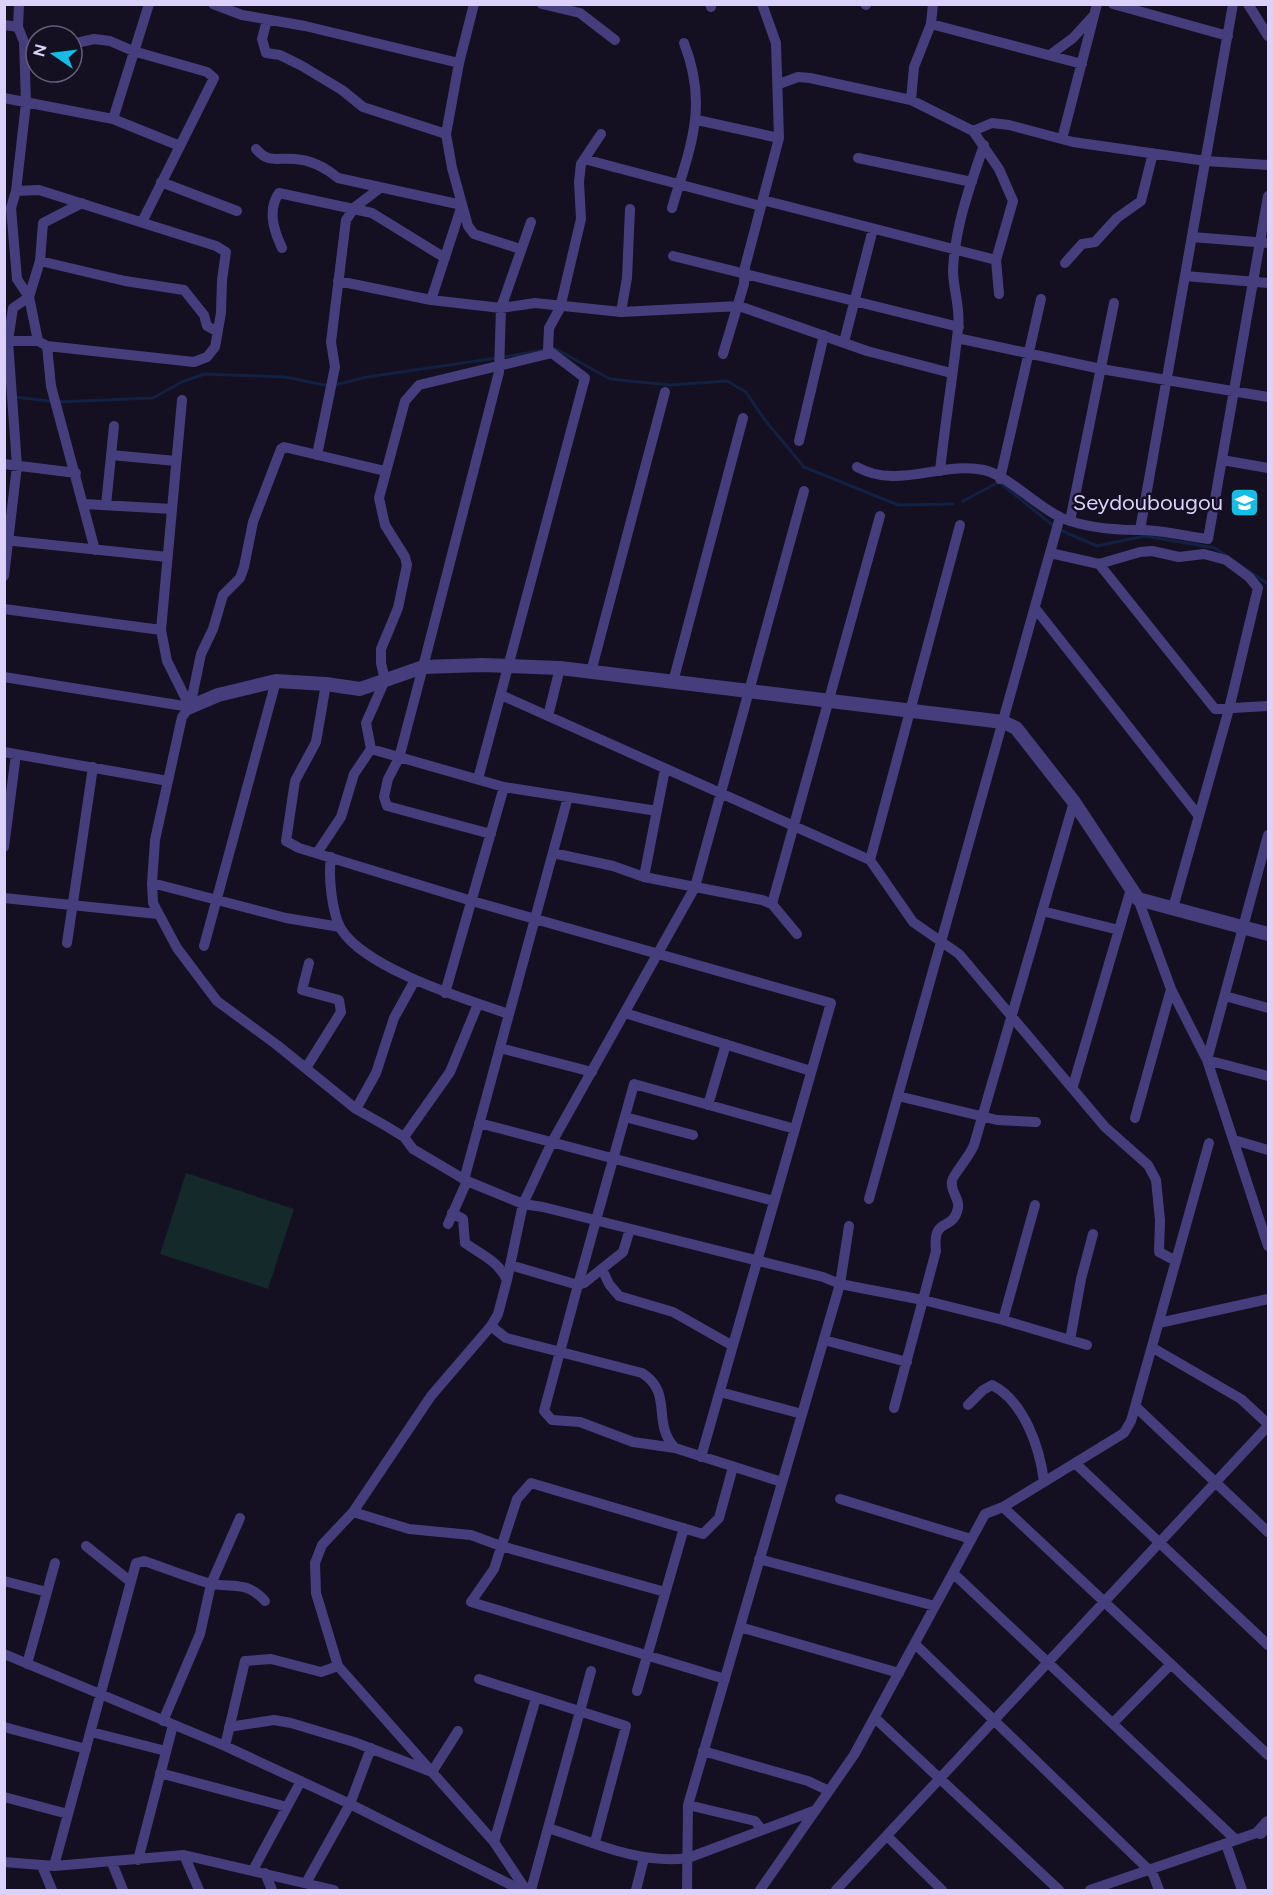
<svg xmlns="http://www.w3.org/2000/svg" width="1273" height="1895" viewBox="0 0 1273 1895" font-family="Figtree,sans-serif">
  <rect width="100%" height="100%" fill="#140f21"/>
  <!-- green -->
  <path fill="#13292a" d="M186 1173 294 1209 268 1289 160 1254Z"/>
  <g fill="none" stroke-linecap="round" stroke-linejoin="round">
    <!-- stream -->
    <path stroke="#122042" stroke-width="3" d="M554 348 610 379 670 385 727 381 746 392 764 419 804 467 898 505 953 504
      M504 357 544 350
      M335 385 367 377 497 358
      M15 397 56 402 153 398 182 382 204 374 285 377 329 386
      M963 501 999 482 1055 527
      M1060 530 1097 546 1145 536 1215 548 1268 584"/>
    <!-- minor -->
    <path stroke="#463e7c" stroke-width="10" d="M213 4 242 15 305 26 459 63
      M474 4 459 63 446 134 452 168 468 226 474 234 520 249
      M542 4 580 13 615 40
      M710 4 711 7
      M865 4 866 5
      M1113 4 1228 36
      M1248 4 1268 36
      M267 20 262 39 266 53 280 55 302 66 342 90 363 107 446 134
      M931 24 1082 64
      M4 25 18 27
      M72 44 94 39 110 41 133 51 207 72 214 78 142 222
      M1050 55 1073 38 1094 15
      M779 84 798 77 810 78 911 100 973 131 999 169 1013 201 996 260 999 294
      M4 98 113 119 180 146
      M911 100 914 67 931 24 933 4
      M113 119 149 4
      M697 120 779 138
      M973 131 992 123 1009 125 1073 142 1206 161 1268 165
      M1062 139 1097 4
      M256 149C269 164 277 157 295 159 311 160 326 168 338 178L462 205 431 300
      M858 158 972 182
      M584 159 761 206
      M161 182 237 211
      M16 191 39 190 216 246 226 252 222 280 221 313 215 347 207 357 194 362 47 346
      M763 200 996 260
      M82 203 43 223 40 261 29 297 38 341 47 346 51 386 95 550
      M672 208C690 147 709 107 684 43
      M1192 237 1268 243
      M282 248C274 231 267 210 279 193L372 213 445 258
      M673 256 959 327
      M40 261 125 281 184 290 204 315 207 326 216 331
      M1065 263 1082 244 1095 242 1117 218 1141 201 1153 153
      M1185 276 1268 283
      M338 281 431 300 501 308 535 303 621 312 739 306 867 351 951 373
      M621 312 627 278 630 209
      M957 338 1101 369 1268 397
      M4 341H38
      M844 342 873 229
      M723 354 744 284 745 267 779 138 776 43 762 4
      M182 400 161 630 167 661 190 707
      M799 441 824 335
      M111 455 176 461
      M317 455 335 367 331 342 346 220 355 207 380 188
      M1222 460 1268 468
      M4 464 76 473
      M857 467C897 490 942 461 984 470 1007 475 1039 508 1062 518 1086 528 1115 530 1139 530 1162 530 1185 536 1208 539L1268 196
      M385 471 284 447 281 449 253 522 244 567 240 578 223 595 213 629 201 654 190 707 182 717 155 840 152 883 153 903 177 948 217 1001 277 1045 356 1109 386 1126 404 1137 413 1149 467 1181 523 1204 543 1207 823 1277 840 1284 923 1300 1003 1320 1087 1345
      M940 471C945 423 953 376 958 329 961 308 953 290 953 270 955 226 970 186 984 145
      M1000 479 1041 299
      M84 504 172 509
      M106 505 114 426
      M1070 521 1114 303
      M1140 530 1233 4
      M4 540 167 557
      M1050 553 1099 564 1215 709 1268 706
      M1099 564 1140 552 1152 551 1179 557 1204 554 1226 560 1249 577 1258 588 1229 709 1173 908
      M4 576 17 466 8 341 13 308 29 297 17 279 11 208 16 191 26 103 24 42 18 27 19 4
      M1035 608 1198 815
      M4 609 161 630
      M591 672 665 392
      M4 677 190 707
      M673 682 743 418
      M326 684 316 742 295 781 286 841 299 848 472 901 831 1003 701 1457
      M501 695 870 860 913 922 959 954 1105 1127 1148 1165 1156 1180 1160 1220 1159 1252 1176 1261
      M548 716 560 668
      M371 749 504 787 657 811
      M4 752 168 781
      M478 779 585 378 548 350 549 328 560 308 581 219 579 182 581 164 601 134
      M491 834 387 806 384 797 388 779 399 758 423 667 499 372 501 308 531 222
      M4 847 16 754
      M317 853 341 817 354 774 371 749 366 723 385 680 381 663V649L398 608 407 565 405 557 385 525 379 498 405 401 419 385 552 353
      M553 853 613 866 644 877 762 900 772 904 797 934
      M331 857C328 876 332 913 341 929 366 969 465 999 509 1014
      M870 860 960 525
      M644 877 665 769
      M152 883 286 918 340 927
      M4 898 158 914
      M1138 899 1171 989 1207 1060 1268 1246
      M772 904 880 516
      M1042 911 1119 930
      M67 943 93 767
      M204 946 276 681
      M445 993 504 787
      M1225 996 1268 1008
      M625 1013 811 1071
      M500 1048 592 1072
      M1207 1060 1268 835
      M1207 1060 1268 1076
      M306 1068 341 1012 339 1000 302 990 309 963
      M1073 1086 1131 889
      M898 1096 997 1120 1036 1122
      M708 1105 726 1044
      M356 1109 376 1073 394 1018 415 980
      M625 1117 693 1135
      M1135 1118 1171 989
      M479 1123 774 1201
      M404 1137 450 1072 478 1004
      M1234 1140 1268 1150
      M464 1180 568 797
      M869 1199 1060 517
      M452 1213 463 1219 465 1243C482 1255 498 1261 507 1280
      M448 1224 467 1181
      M630 1229 623 1252 584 1283 578 1285 544 1411 552 1420 580 1422 633 1442 675 1448
      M510 1265 578 1285 634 1084 795 1129
      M602 1269 609 1284 619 1296 673 1312 733 1346
      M1003 1320 1035 1205
      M1159 1323 1268 1299
      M491 1326 506 1338 642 1373C674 1393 651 1423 675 1448L782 1482
      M824 1340 907 1362
      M1070 1340 1081 1279 1093 1234
      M1153 1348 1241 1399 1268 1424
      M720 1392 802 1414
      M968 1405 983 1390 992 1385C1024 1401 1040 1448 1044 1482
      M1136 1407 1268 1532
      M894 1408 936 1251C932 1215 953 1233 958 1208 960 1198 950 1192 952 1181 952 1176 970 1156 974 1145L1074 802
      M1075 1463 1268 1645
      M840 1499 971 1539
      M1003 1507 1268 1755
      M353 1512 409 1529 471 1535 501 1546 665 1592
      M86 1546 131 1582
      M759 1559 935 1606
      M953 1573 1236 1840
      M4 1581 47 1592
      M740 1627 899 1673
      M915 1644 1149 1870
      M4 1654 225 1746 350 1804 521 1890
      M27 1664 55 1563
      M479 1679 626 1726 595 1842
      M725 1679 471 1602 494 1569 517 1499 531 1483 703 1534 719 1518 733 1467
      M637 1691 684 1528
      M875 1718 1059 1890
      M163 1721 200 1634 211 1584 240 1518
      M1113 1723 1171 1664
      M4 1727 86 1749
      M229 1727 274 1720 291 1723 354 1742 432 1772 458 1731
      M91 1732 166 1751
      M225 1746 245 1661 271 1659 321 1672 338 1666
      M703 1751 808 1781 829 1791
      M160 1773 287 1807
      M4 1797 68 1814
      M688 1805 755 1821 762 1830
      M548 1828C593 1842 640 1865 688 1858L816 1810
      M887 1836 942 1890
      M494 1842 536 1698
      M1226 1844 1242 1890
      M184 1855 199 1890
      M138 1860 173 1725
      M4 1862 54 1866 184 1855 334 1890
      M112 1863 123 1890
      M42 1866 52 1890
      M54 1866 136 1563 144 1561C165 1568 187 1577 208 1583 231 1589 245 1579 265 1601
      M1151 1869 1159 1890
      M253 1870 301 1781
      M265 1873 272 1890
      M306 1883 350 1804 371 1748
      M526 1890 494 1842 338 1666 316 1593 315 1563 322 1545 353 1512 431 1396 491 1326 498 1314 507 1280 523 1204 552 1142 695 887 804 491
      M531 1890 591 1671
      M636 1890 644 1858
      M687 1890 688 1805 840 1284 849 1226
      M760 1890 854 1755 985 1514 1003 1507 1124 1433 1131 1421 1209 1143
      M836 1890 1268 1426
      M1090 1890 1265 1830"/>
    <!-- tertiary -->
    <path stroke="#463e7c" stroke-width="14" d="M190 707 218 695 276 681 326 684 360 689 423 667 482 665 560 668 1003 722 1016 728 1074 802 1138 899 1268 934
      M1260 1832 1268 1823"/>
  </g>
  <!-- icons -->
  <defs>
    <symbol id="school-square" viewBox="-11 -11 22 22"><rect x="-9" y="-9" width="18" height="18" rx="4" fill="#14bce6" stroke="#140f21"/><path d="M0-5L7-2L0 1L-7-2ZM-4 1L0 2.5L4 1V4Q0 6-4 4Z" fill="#fff"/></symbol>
  </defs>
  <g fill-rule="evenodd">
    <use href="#school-square" x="1228" y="486" width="33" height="33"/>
  </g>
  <g text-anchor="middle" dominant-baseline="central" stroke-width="5" stroke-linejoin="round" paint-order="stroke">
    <!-- poi labels -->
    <g font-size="22" fill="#dbd2fb" stroke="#140f21" text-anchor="end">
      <text x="1223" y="502">Seydoubougou</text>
    </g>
  </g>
  <!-- border -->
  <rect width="1273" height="1895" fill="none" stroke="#dbd2fb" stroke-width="12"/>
  <!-- north arrow -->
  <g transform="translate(54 54) rotate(284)"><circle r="28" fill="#140f21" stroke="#645d78" stroke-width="1.5"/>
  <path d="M0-4.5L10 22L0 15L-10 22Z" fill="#14bce6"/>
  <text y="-9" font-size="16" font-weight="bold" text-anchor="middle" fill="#dbd2fb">N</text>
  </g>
</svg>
